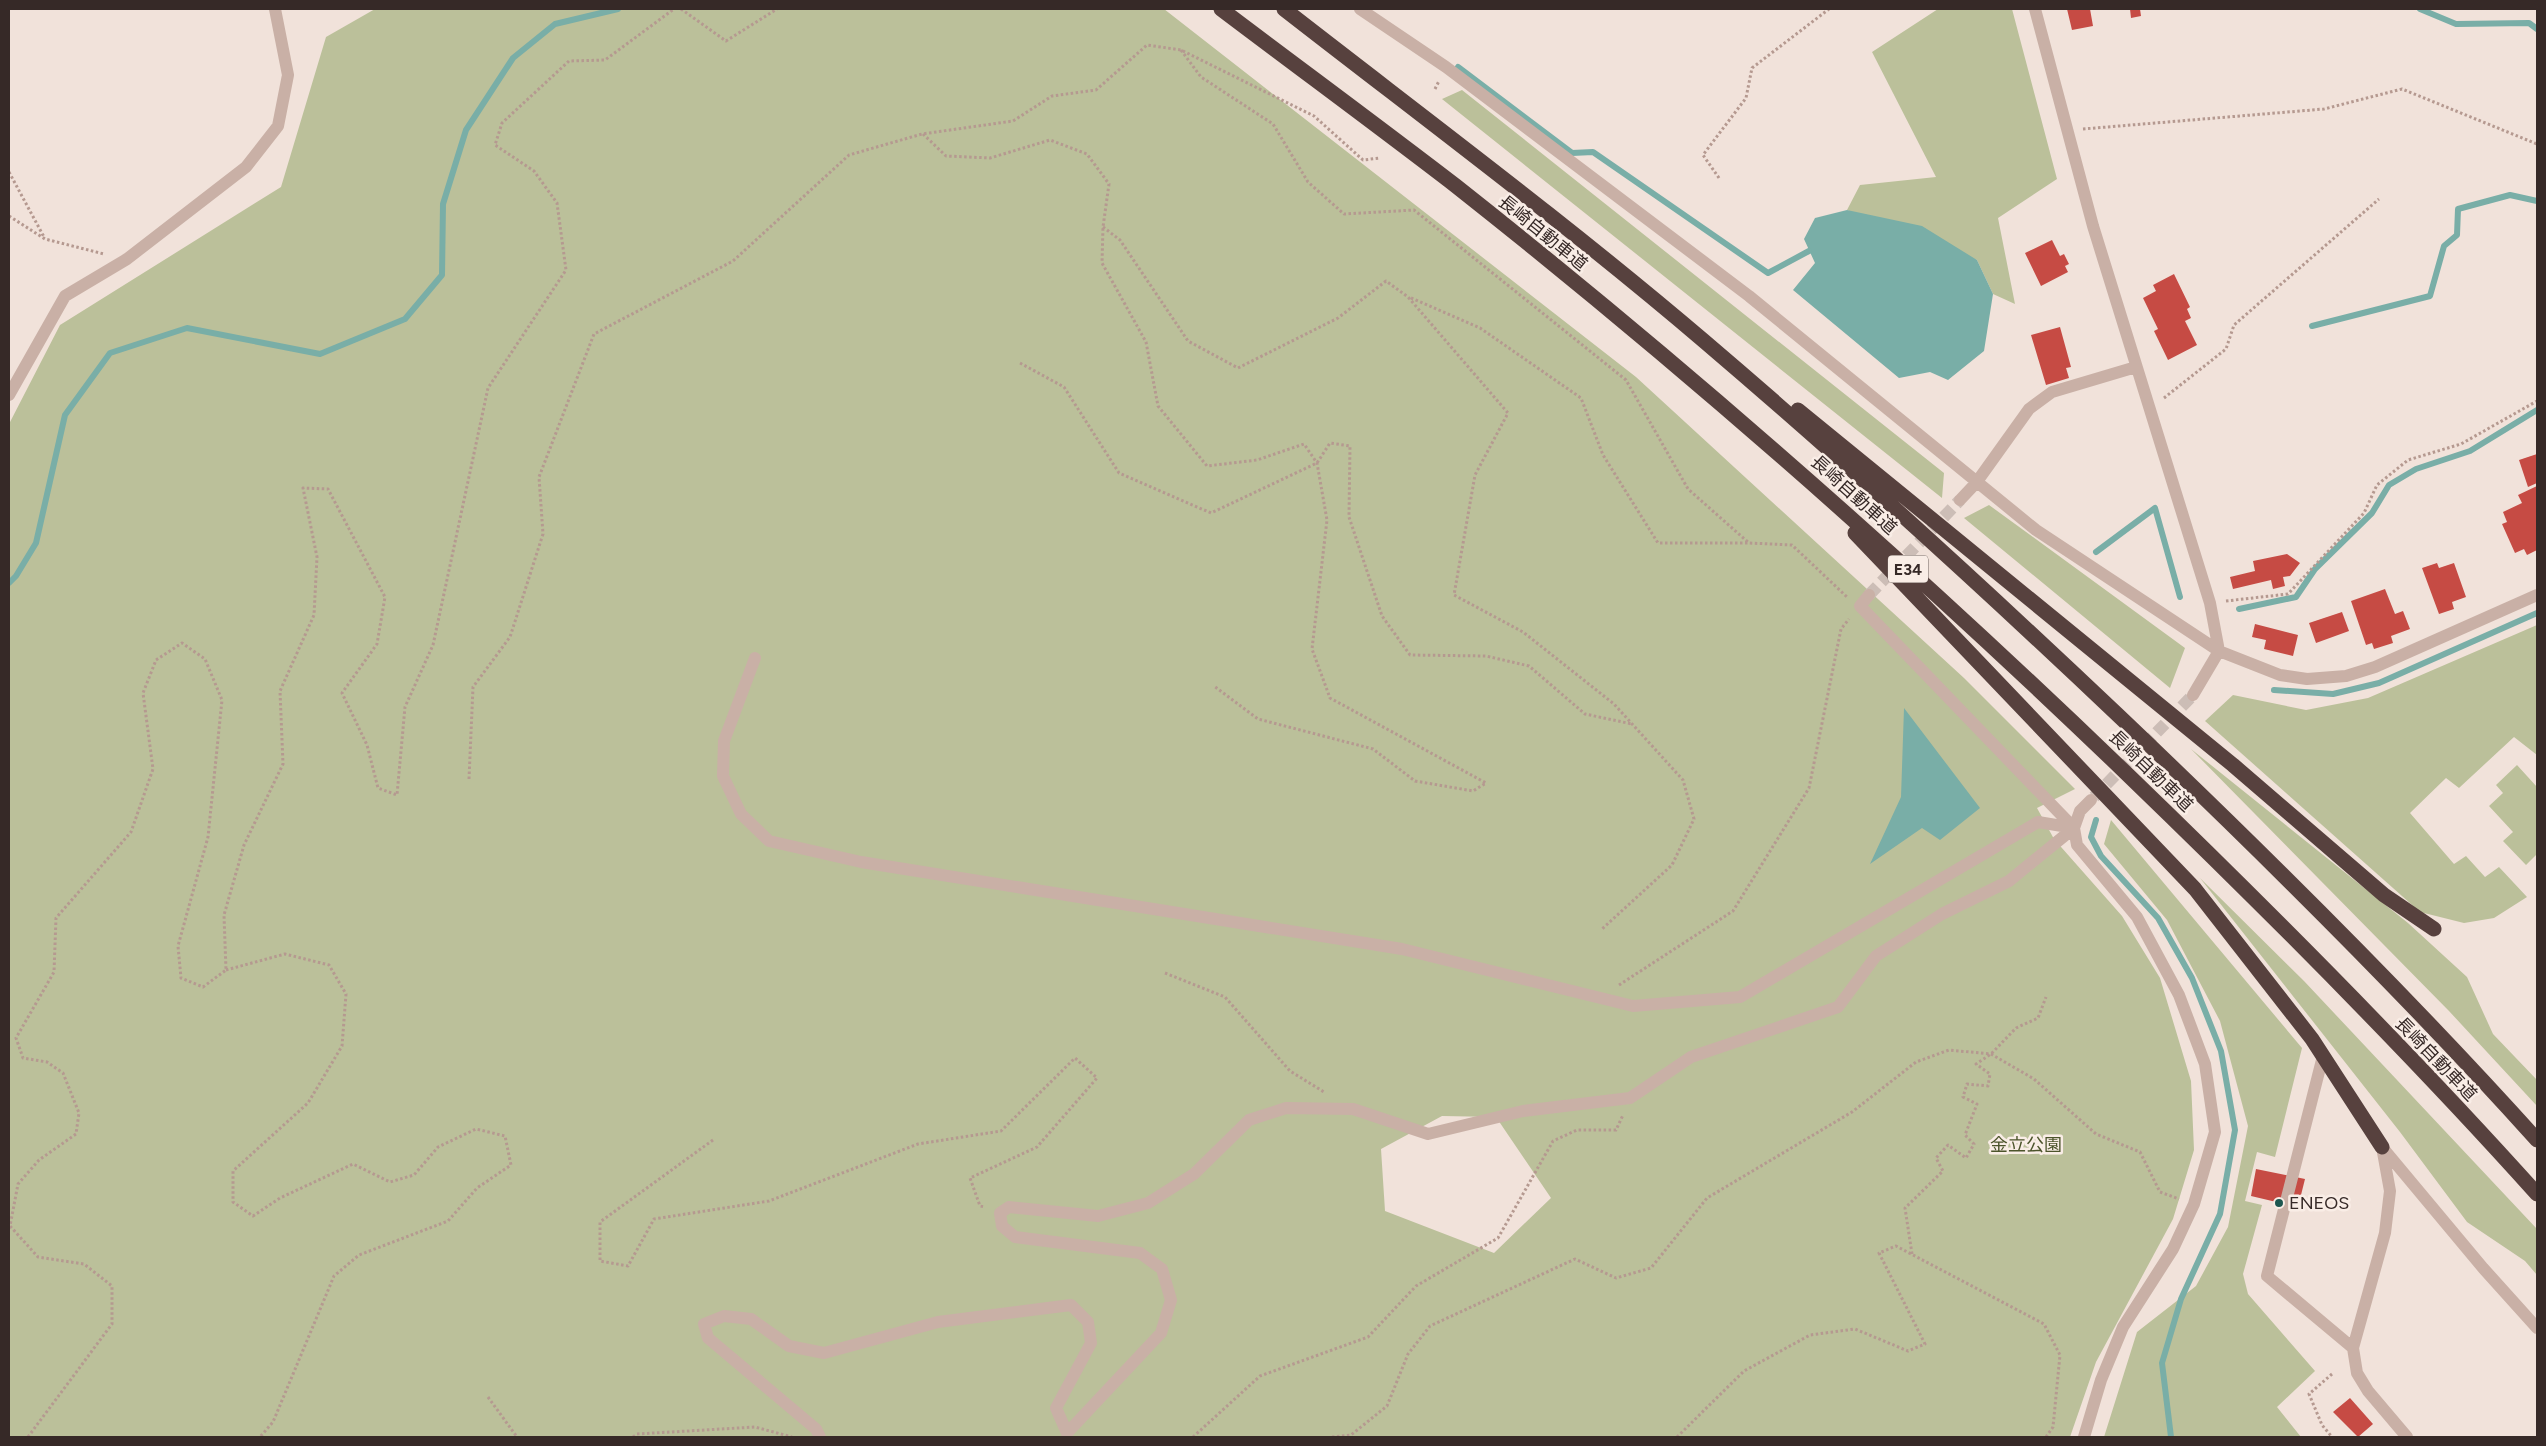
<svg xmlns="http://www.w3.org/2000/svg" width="2546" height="1446" viewBox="0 0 2546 1446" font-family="Figtree,'Noto Sans JP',sans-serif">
  <rect width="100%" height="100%" fill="#f1e2da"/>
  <!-- green -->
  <path fill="#bbc09a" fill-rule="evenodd" d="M375 9H1164L1636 377 1964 678 2075 789 2037 808 2054 839 2122 916 2160 978 2191 1081 2194 1150 2173 1219 2096 1362 2070 1437H9V424L60 325 281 187 326 37ZM1442 1116 1496 1117 1551 1198 1494 1253 1385 1211 1381 1149Z
    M1938 9H2012L2057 179 1998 218 2015 304 1993 294 1977 260 1847 210 1860 185 1936 177 1872 52Z
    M1462 90 1944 473 1942 498 1442 99Z
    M1989 505 2185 648 2170 688 1964 518Z
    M2537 625V755L2514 737 2459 788 2446 778 2410 813 2454 864 2466 856 2485 877 2499 867 2527 897 2494 918 2464 923 2420 912 2205 721 2233 695 2306 710 2368 698Z
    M2191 749 2408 923 2467 977 2493 1034 2537 1080V1106L2449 1011Z
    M2517 765 2537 787V854L2526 865 2503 841 2513 832 2489 806 2503 793 2496 785Z
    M2111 820 2302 1048 2275 1157 2257 1152 2245 1201 2262 1205 2243 1274 2248 1294 2315 1371 2277 1407 2301 1437H2104L2137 1332 2196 1286 2228 1227 2248 1126 2220 1021 2167 920 2104 844Z
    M2200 878 2304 981 2537 1229V1275L2525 1261 2467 1222 2400 1132Z"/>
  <!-- water -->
  <path fill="#79aea7" d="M1847 210 1922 226 1977 260 1993 294 1984 351 1948 380 1930 372 1899 378 1793 290 1815 263 1804 239 1815 218Z
    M1904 708 1980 808 1940 840 1922 828 1870 864 1901 797Z"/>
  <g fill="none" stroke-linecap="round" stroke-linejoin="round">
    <!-- stream -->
    <path stroke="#79aea7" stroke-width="6" d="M2420 9 2456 24 2529 23 2537 29
      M1458 67 1572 153 1593 152 1768 273 1809 251
      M2312 326 2430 296 2444 246 2457 235 2458 209 2510 195 2537 201
      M2096 552 2155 508 2180 597
      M9 583 16 576 36 543 65 415 110 353 187 328 320 354 405 319 442 275 443 204 466 130 513 58 555 24 618 9
      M2239 609 2296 597 2315 569 2372 513 2389 485 2416 469 2470 451 2537 410
      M2274 690 2333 694 2379 683 2537 613
      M2096 820 2091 837 2101 856 2158 918 2192 978 2221 1051 2235 1130 2220 1214 2181 1299 2162 1363 2171 1437"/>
  </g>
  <!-- building -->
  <path fill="#c64b44" d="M2067 9H2090L2093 26 2072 30Z
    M2130 9H2140L2141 16 2131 18Z
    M2052 240 2060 256 2064 254 2069 264 2065 266 2068 272 2041 286 2025 253Z
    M2174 274 2190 307 2187 309 2191 318 2185 321 2197 345 2168 360 2154 331 2158 329 2143 298 2156 291 2153 285Z
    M2060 327 2071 367 2066 368 2069 378 2046 385 2031 335Z
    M2537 454V483L2528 487 2519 460Z
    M2537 486V550L2527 555 2524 549 2515 553 2502 524 2507 522 2503 512 2522 503 2518 495Z
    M2287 554 2300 563 2290 576 2283 577 2285 586 2273 589 2271 580 2233 589 2230 577 2255 571 2253 561Z
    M2437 563 2439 568 2454 563 2466 597 2452 602 2454 609 2439 614 2422 568Z
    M2385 589 2395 614 2403 611 2410 629 2391 636 2393 643 2374 649 2372 643 2366 645 2351 601Z
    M2342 612 2349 631 2316 643 2309 623Z
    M2255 624 2298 635 2293 656 2264 649 2266 640 2252 637Z
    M2256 1169 2305 1179 2298 1207 2251 1196Z
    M2350 1398 2373 1424 2358 1437 2333 1412Z"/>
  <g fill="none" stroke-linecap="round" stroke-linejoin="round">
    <!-- minor-tunnel -->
    <path stroke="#ccbdb6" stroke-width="12" stroke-dasharray="12 6" stroke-linecap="butt" d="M1869 595 1960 500
      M2094 797 2193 695"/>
    <!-- path -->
    <path stroke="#b59990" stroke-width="3" stroke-dasharray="2.5 2.5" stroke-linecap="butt" d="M681 9 726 41 777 9
      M1181 50 1201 77 1273 124 1308 182 1344 214 1414 210 1626 380 1688 489 1749 543 1792 545 1847 597
      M1435 89 1439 81
      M2083 129 2324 109 2402 89 2537 144
      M923 134 946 156 990 158 1050 140 1087 154 1109 184 1103 227 1102 263 1146 342 1158 406 1207 466 1257 460 1304 444 1317 463 1327 520 1312 649 1330 698 1486 783 1473 791 1415 781 1373 749 1258 719 1214 686
      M9 172 44 237
      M1719 178 1703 155 1746 98 1752 68 1829 9
      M9 216 45 239 104 254
      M1103 227 1120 240 1188 341 1238 368 1338 318 1386 281 1408 297 1508 413 1475 475 1454 595 1523 632 1614 704 1683 780 1694 819 1672 865 1602 929
      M1411 298 1480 328 1581 398 1603 455 1658 543H1748
      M1020 363 1064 387 1119 473 1211 513 1317 463 1330 443 1350 446 1349 517 1382 616 1410 655 1486 656 1529 666 1585 714 1632 724
      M2164 398 2226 349 2234 325 2379 199
      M2226 601 2288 594 2364 513 2377 485 2408 460 2461 444 2537 401
      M469 779 473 687 510 637 543 534 539 477 594 334 733 261 849 155 922 134 1013 121 1052 96 1096 90 1147 45 1181 50 1314 116 1363 160 1380 158
      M226 970 285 954 329 965 346 994 342 1046 308 1103 233 1171V1202L253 1216 280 1198 353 1164 390 1182 414 1175 438 1147 476 1129 505 1136 511 1165 477 1188 448 1221 359 1255 334 1276 273 1422 260 1437
      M1165 973 1225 997 1290 1071 1324 1092
      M1619 985 1733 911 1809 788 1841 629 1849 619
      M713 1140 600 1222V1261L628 1266 654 1219 769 1201 918 1144 1001 1131 1075 1058 1097 1078 1037 1147 970 1178 980 1206 985 1207
      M1912 1254 1905 1208 1943 1171 1936 1158 1948 1145 1966 1158 1974 1144 1965 1135 1977 1104 1963 1097 1967 1084 1988 1086 1990 1074 1976 1064 1991 1054 2016 1028 2038 1018 2046 997
      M2332 1374 2309 1394 2322 1425 2332 1437
      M488 1397 517 1437
      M28 1437 112 1324V1286L84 1264 38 1257 10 1226 18 1184 39 1160 76 1134 79 1113 63 1073 47 1062 23 1058 16 1038 54 972 56 918 131 832 153 769 143 693 156 660 182 643 205 659 222 700 208 837 178 946 181 978 203 987 226 970 224 915 244 845 283 764 280 691 314 615 317 557 303 488 328 489 385 597 377 644 342 693 367 745 378 788 397 795 405 707 433 645 488 388 566 270 557 203 534 171 495 145 502 123 569 61 605 60 674 9
      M633 1437 637 1434 755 1427 792 1437
      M1193 1437 1260 1376 1368 1337 1416 1286 1498 1238 1553 1141 1577 1130H1616L1623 1115
      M1332 1437 1351 1435 1387 1406 1408 1354 1430 1326 1575 1259 1616 1278 1651 1268 1707 1198 1852 1112 1916 1062 1949 1050 1991 1054 2034 1079 2096 1134 2140 1152 2160 1192 2179 1199
      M1677 1437 1744 1371 1810 1335 1855 1329 1908 1351 1925 1344 1879 1253 1896 1246 2044 1324 2060 1355 2053 1427 2046 1437"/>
    <!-- minor -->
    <path stroke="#c9b0a6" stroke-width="12" d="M1360 9 1446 67 1749 296 2036 530 2219 651 2280 675 2307 679 2346 676 2375 667 2537 595
      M2035 9 2093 226 2210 603 2219 651 2193 695
      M9 395 65 296 127 259 246 167 278 126 288 75 275 9
      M1960 500 1976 483 2029 409 2052 392 2136 367
      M1869 595 1860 606 2074 828 2077 845 2137 917 2179 995 2205 1064 2215 1132 2194 1204 2173 1249 2123 1327 2101 1380 2084 1437
      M755 658 724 741 723 776 741 814 769 841 861 862 1402 949 1633 1006 1740 997 2038 822 2074 828
      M2323 1056 2267 1276 2353 1348
      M2382 1147 2390 1191 2385 1233 2353 1348 2357 1373 2368 1391 2407 1437
      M2382 1147 2483 1268 2537 1328
      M820 1437 816 1429 708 1338 704 1324 724 1316 751 1319 789 1346 824 1353 938 1322 1071 1305 1088 1322 1091 1343 1056 1408 1067 1433 1161 1333 1171 1300 1162 1269 1140 1253 1015 1237 1002 1226 1000 1213 1009 1207 1098 1216 1148 1203 1194 1174 1249 1120 1286 1108 1353 1109 1428 1134 1523 1111 1630 1098 1691 1057 1838 1007 1876 956 1942 914 2009 881 2074 828 2080 811 2091 800"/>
    <!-- highway -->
    <path stroke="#57413e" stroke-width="15" d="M1221 9C1299 68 1378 126 1456 186 1689 370 1912 567 2126 773 2267 909 2406 1048 2537 1194
      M1284 9C1424 118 1568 225 1704 341 1846 462 1984 588 2120 717 2263 853 2405 993 2537 1140
      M1798 410 2233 765 2384 895 2434 929
      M1855 533 2195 889 2312 1039 2382 1147"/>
  </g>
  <!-- markers -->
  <circle fill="#1d5750" stroke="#f9ede6" stroke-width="2" cx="2279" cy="1203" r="5"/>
  <g text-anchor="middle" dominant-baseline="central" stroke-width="5" stroke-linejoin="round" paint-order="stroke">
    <!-- shield labels -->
    <rect fill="#f9ede6" stroke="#706460" stroke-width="1" x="1888" y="555.5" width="40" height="27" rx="4"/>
    <g font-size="16" font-weight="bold" fill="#362927">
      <text x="1908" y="569">E34</text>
    </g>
    <!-- street labels -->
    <g font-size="18" fill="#362927" stroke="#f9ede6">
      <text transform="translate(1543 233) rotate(39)">長崎自動車道</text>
      <text transform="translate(1854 495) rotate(42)">長崎自動車道</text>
      <text transform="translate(2151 771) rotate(44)">長崎自動車道</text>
      <text transform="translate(2436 1059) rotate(46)">長崎自動車道</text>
    </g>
    <!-- park labels -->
    <g font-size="18" fill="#4c542b" stroke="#f9ede6">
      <text x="2026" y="1145">金立公園</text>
    </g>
    <!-- poi labels -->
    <g font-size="18" fill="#362927" stroke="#f9ede6" text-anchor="start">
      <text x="2289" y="1203">ENEOS</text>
    </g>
  </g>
  <!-- border -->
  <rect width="2546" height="1446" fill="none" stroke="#362927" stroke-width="20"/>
</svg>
